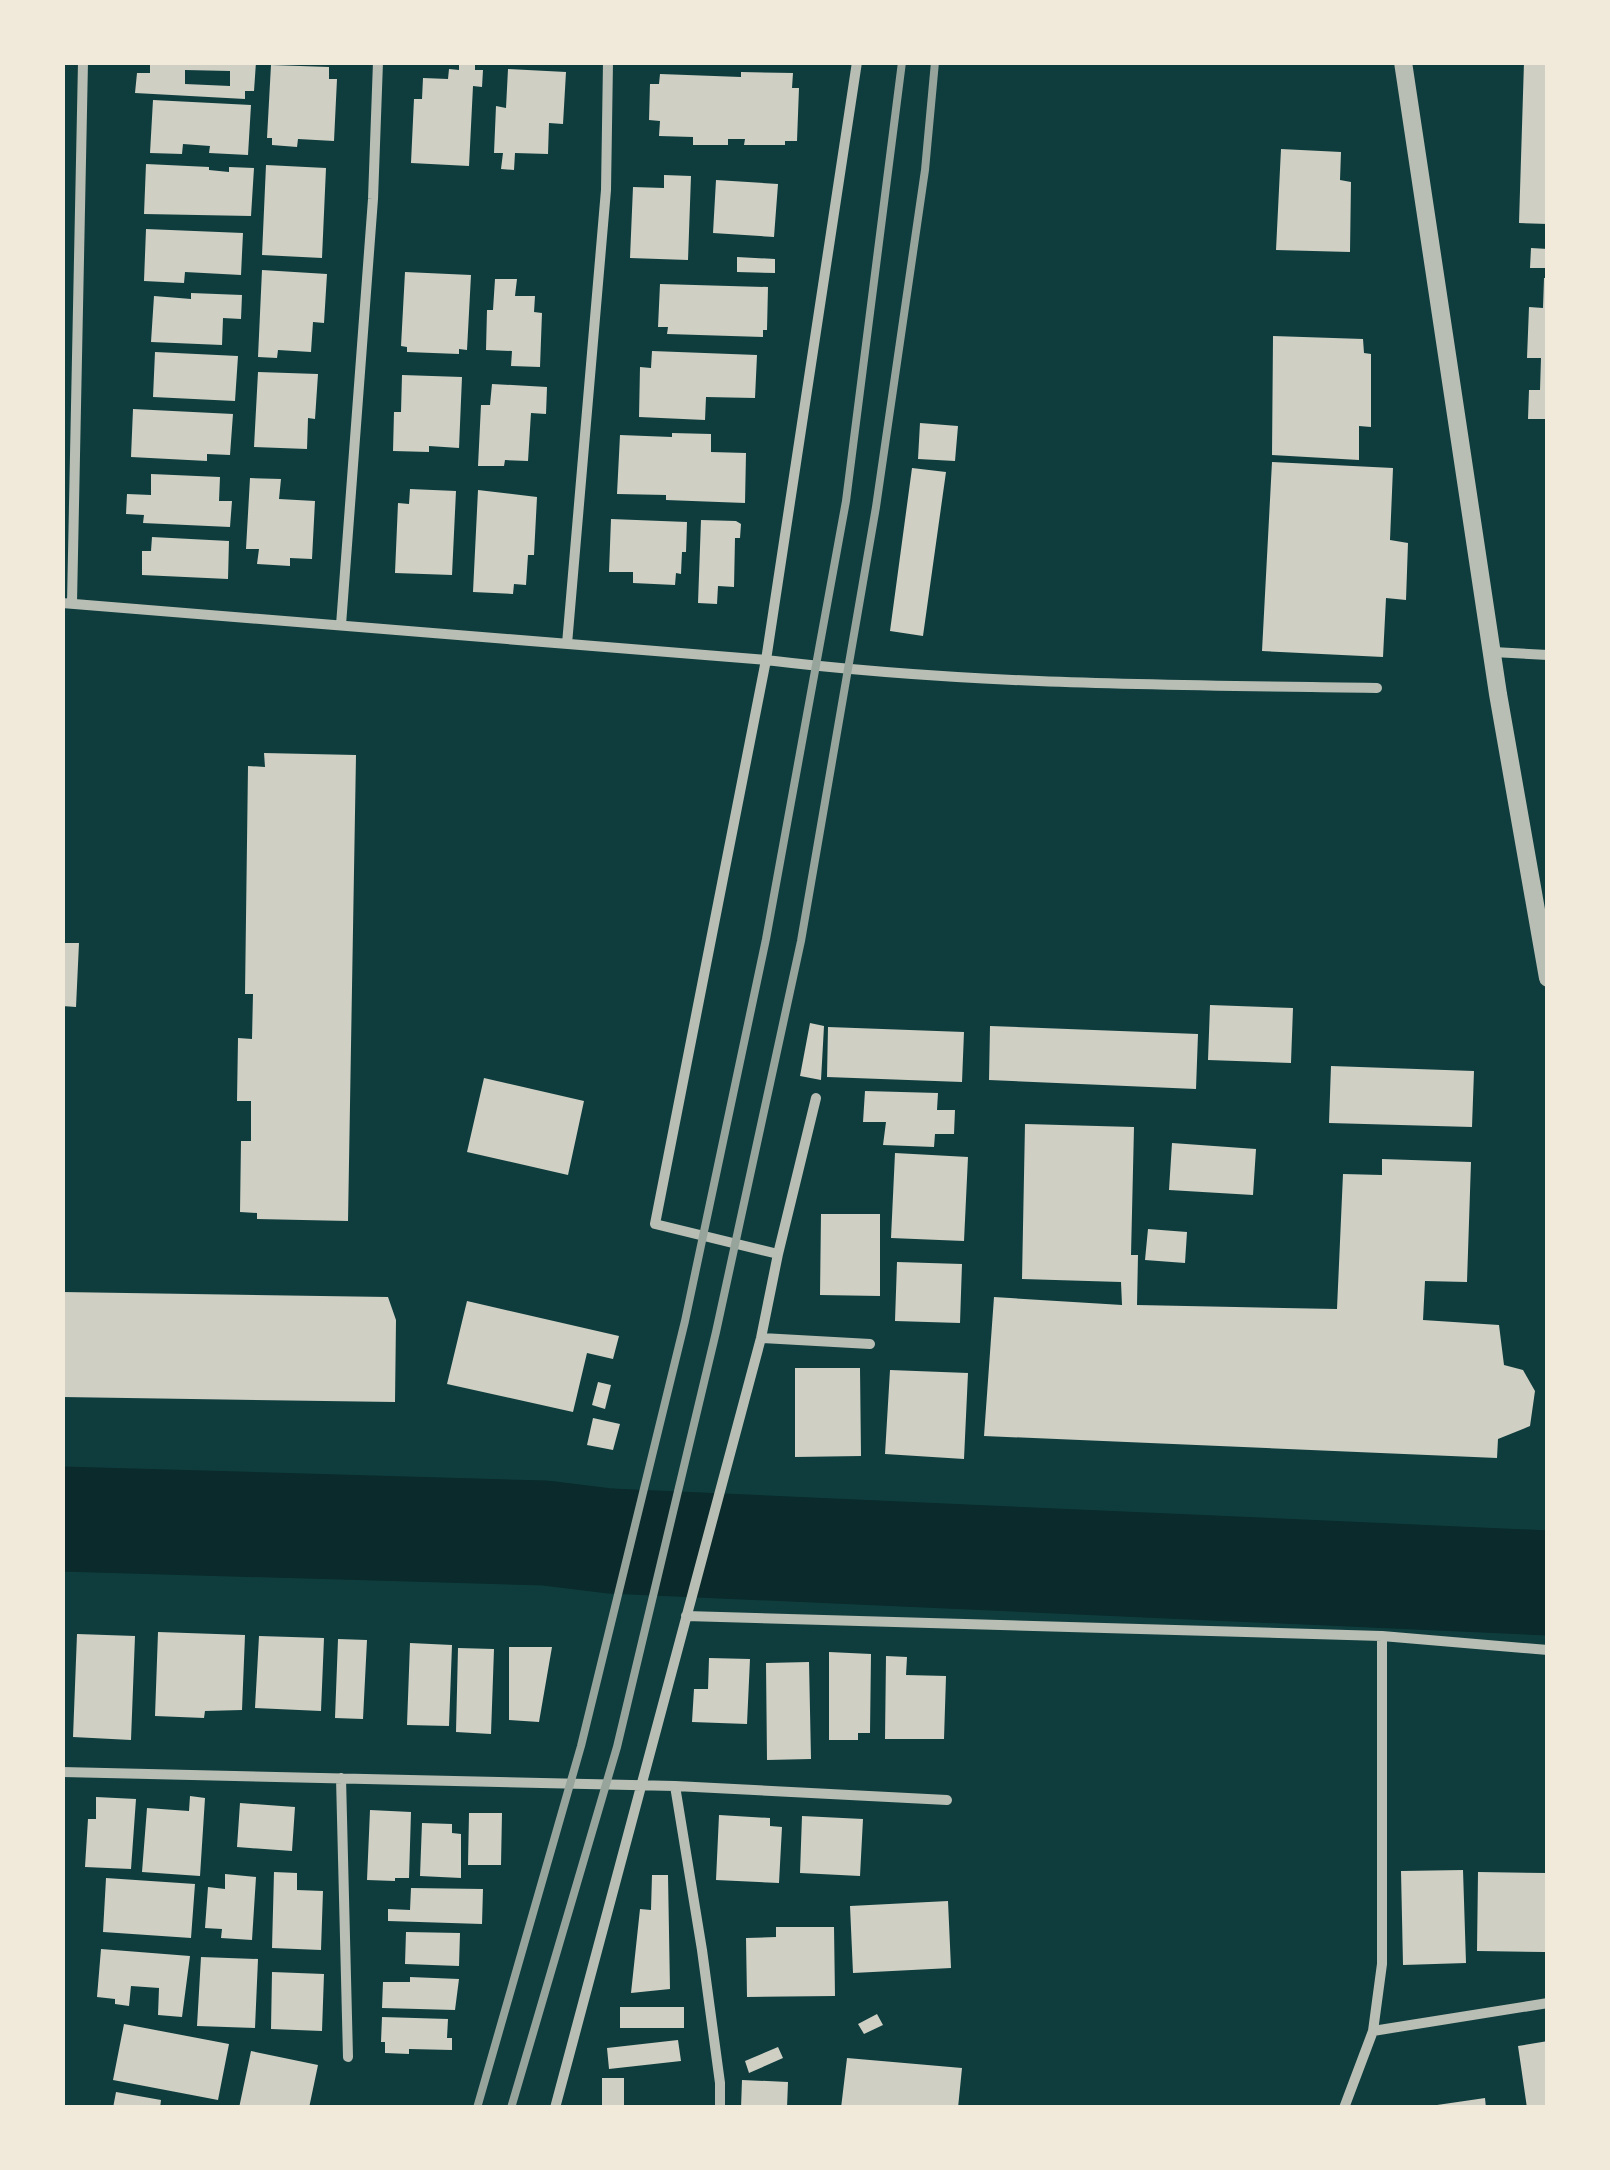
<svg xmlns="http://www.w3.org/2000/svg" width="1610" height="2170" viewBox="0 0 1610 2170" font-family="'DejaVu Sans',sans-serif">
  <rect width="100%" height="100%" fill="#0f3d3e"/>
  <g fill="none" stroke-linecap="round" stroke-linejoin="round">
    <!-- river -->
    <path stroke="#0a2a2b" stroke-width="105" d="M62 1519 545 1533 610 1541 1548 1583"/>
  </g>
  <!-- building -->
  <path fill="#cfcfc3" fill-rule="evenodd" d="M150 62H256L254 91H245V99L135 93 137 73H150ZM185 70 230 71V86L185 84Z
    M459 62H475V70H483L482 87 473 86 469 166 411 163 414 99H422L423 78 448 79 449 69 459 70Z
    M1524 62H1548V224L1519 223Z
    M271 65 329 67V79H337L334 141 298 139 297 147 272 145V138H267Z
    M508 69 566 72 563 124 549 123 548 154 515 153 514 170 501 169 503 153H494L496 106 506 108Z
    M741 72 793 73 792 88H799L797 141H785V145H744L745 139H728V145H693V137L659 136 660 121 649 120 650 84H659L660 74 741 77Z
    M153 100 251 105 248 155 209 153 210 146 183 144 182 154 150 153Z
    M1281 149 1341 152 1340 180 1351 182 1350 252 1276 250Z
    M146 164 209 167V170L229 172V167L254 168 251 216 144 214Z
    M266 165 326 168 322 258 262 255Z
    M664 175 691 176 688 260 630 258 633 187 664 188Z
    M716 180 778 184 774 237 713 233Z
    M146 229 243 233 241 275 185 272 184 283 144 281Z
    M1531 248 1548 249V268H1530Z
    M737 257 775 259V273L737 272Z
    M262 270 327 274 324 323 313 322 311 352 278 350 277 358 258 357Z
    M405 272 471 275 467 350 459 349V354L407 352V347L401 346Z
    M1544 278H1548V419H1528L1529 390H1540L1541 358H1527L1529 307 1543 308Z
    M495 279H517L515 296H535L534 312 542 313 540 367 511 366 512 351 486 350 487 310H493Z
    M660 284 768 287 767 330H763V337L667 334 668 327H658Z
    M191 293 242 295 241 319 223 318 222 345 151 342 154 296 191 299Z
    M1273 336 1363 339 1364 353 1371 354V427L1359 426V460L1272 455Z
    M652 351 757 355 755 398 706 397 705 420 639 417 640 367 651 368Z
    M155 352 238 356 235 401 153 397Z
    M258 372 318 374 315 419 308 418 307 449 254 447Z
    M402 375 462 377 459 448 429 446V452L393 451 394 412H401Z
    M492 384 547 387 546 414 531 413 528 461 505 460 504 466H478L481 405H490Z
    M133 409 233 414 230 455 207 454V461L131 457Z
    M920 423 958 426 955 461 918 459Z
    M672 433 711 434V452L746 453 745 503 666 500V495L617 494 620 435 672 437Z
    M1272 462 1393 468 1390 540 1408 543 1406 600 1386 598 1383 657 1262 651Z
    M912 468 946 472 923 636 890 631Z
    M151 474 220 477 219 501H232L230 527 143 523 144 515 126 514 127 494 151 495Z
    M250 478 281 479 279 499 315 501 312 559 290 558V566L257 564 259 549H246Z
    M410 489 456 491 452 575 395 573 398 503 409 504Z
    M478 490 537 497 534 555H528L526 585 514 584 513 594 473 592Z
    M611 519 687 522 686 552H682L681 574 676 573 675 585 633 583V572H609Z
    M701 520 736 521 741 524 740 538H735L734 587 718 586 717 604 698 603Z
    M152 537 229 541 228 579 142 575V551H151Z
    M264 753 356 755 348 1221 257 1219V1213L240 1212 241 1141H251V1101H237L238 1038 252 1039 253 994H245L248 766 265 767Z
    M62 943H79L76 1007 62 1006Z
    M1210 1005 1293 1008 1291 1063 1208 1060Z
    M810 1023 824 1026 821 1080 800 1076Z
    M990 1026 1198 1034 1196 1089 989 1080Z
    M828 1027 964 1032 962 1082 827 1077Z
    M1331 1066 1474 1071 1472 1127 1329 1123Z
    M484 1078 584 1101 568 1175 467 1152Z
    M865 1091 938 1093 937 1110H955L954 1134H935L934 1147 883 1145 886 1122H863Z
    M1025 1124 1134 1127 1131 1255H1138L1137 1305 1337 1309 1343 1174 1382 1175V1159L1471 1162 1467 1282 1425 1281 1423 1320 1499 1325 1504 1365 1523 1370 1535 1391 1530 1426 1498 1439 1497 1458 984 1436 994 1297 1122 1305 1121 1282 1022 1279Z
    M1172 1143 1256 1149 1253 1195 1169 1190Z
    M895 1153 968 1157 964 1241 891 1238Z
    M821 1214H880V1296L820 1295Z
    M1148 1229 1187 1232 1185 1263 1145 1260Z
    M897 1262 962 1264 960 1323 895 1321Z
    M62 1292 388 1297 396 1320 395 1402 62 1397Z
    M467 1301 619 1336 613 1359 587 1353 573 1412 447 1384Z
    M795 1368H860L861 1456 795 1457Z
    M890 1370 968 1373 964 1459 885 1454Z
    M598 1382 611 1385 605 1409 592 1405Z
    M593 1418 620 1424 613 1450 587 1445Z
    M158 1632 245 1635 242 1710 205 1711 204 1718 155 1716Z
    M77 1634 135 1636 131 1740 73 1737Z
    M259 1636 324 1638 321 1711 255 1708Z
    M338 1639 367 1640 363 1719 335 1718Z
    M410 1643 452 1645 449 1726 407 1725Z
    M509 1647H552L539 1722 509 1720Z
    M458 1648 494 1649 491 1734 456 1732Z
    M829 1652 871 1654 870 1733H858V1740H829Z
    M886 1656 907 1657 906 1675 946 1676 944 1739H885Z
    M709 1658 750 1659 747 1724 692 1722 694 1689H708Z
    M809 1662 811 1759 767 1760 766 1663Z
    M190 1796 205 1798 200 1876 142 1872 147 1808 189 1811Z
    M96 1797 136 1799 131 1869 85 1867 88 1819H96Z
    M240 1803 295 1807 292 1851 237 1847Z
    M370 1810 411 1812 409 1878H395V1881L367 1880Z
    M469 1813H502L501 1865H468Z
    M719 1815 770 1818V1826L782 1827 779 1883 716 1880Z
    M802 1816 863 1819 860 1876 800 1873Z
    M422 1823 452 1824V1833L461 1834V1878L420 1876Z
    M1463 1870 1466 1963 1403 1965 1401 1871Z
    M274 1872 297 1873V1890L323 1891 321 1950 272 1948Z
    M1478 1872 1546 1873 1545 1952 1477 1951Z
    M225 1874 256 1877 252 1940 221 1938 222 1929 205 1928 208 1887 225 1889Z
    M652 1875H668L670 1989 631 1993 640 1909 651 1910Z
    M106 1878 195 1884 191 1938 103 1932Z
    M411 1888 483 1889 482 1924 388 1921V1909L410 1910Z
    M948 1901 951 1968 853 1973 850 1906Z
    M776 1927H834L835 1996 747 1997 746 1938 776 1937Z
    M406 1932 460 1933 459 1966 405 1964Z
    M101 1949 190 1956 182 2017 158 2015 159 1988 131 1986 129 2006 115 2004V1999L97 1997Z
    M201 1957 258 1959 255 2028 197 2026Z
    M272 1972 324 1974 322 2031 271 2029Z
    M410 1977 459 1979 455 2010 382 2008 383 1982H410Z
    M620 2007H684V2028H620Z
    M877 2014 883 2025 864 2034 858 2024Z
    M382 2017 448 2019 447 2038H452V2050L409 2049V2054L385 2053V2042H381Z
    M124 2024 229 2044 218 2100 113 2080Z
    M678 2040 681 2061 609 2069 607 2048Z
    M1548 2041V2108H1527L1518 2046Z
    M778 2047 783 2058 749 2073 745 2061Z
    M251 2051 318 2065 309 2108H239Z
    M847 2058 962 2068 958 2108H841Z
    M602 2078H624V2108H602Z
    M742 2080 788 2082 787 2108H741Z
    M116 2092 161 2100 160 2108H113Z
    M1485 2098 1486 2108H1437V2105Z"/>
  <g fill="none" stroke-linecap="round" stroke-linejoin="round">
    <!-- minor -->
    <path stroke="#b8beb3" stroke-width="10" d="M62 603 766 660C969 685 1173 685 1377 688
      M72 603 83 62
      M341 625 373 199 378 62
      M567 644 606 190 608 62
      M1493 652 1548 655
      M778 1254 816 1098
      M761 1338 870 1344
      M686 1616 1382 1636 1548 1650
      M62 1772 675 1786 947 1800
      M341 1778 348 2057
      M675 1786 702 1950 720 2083V2108
      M1373 2031 1548 2003
      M555 2108 761 1338 778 1254 655 1224 766 660 857 62
      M1344 2108 1373 2031 1382 1964V1636"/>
    <!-- tertiary -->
    <path stroke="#b8beb3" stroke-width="18" d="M1403 62 1498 694 1548 978"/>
    <!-- rail -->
    <path stroke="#97a49c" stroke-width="8" d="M477 2108 581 1746 685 1321 766 939 846 501 902 62
      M511 2108 617 1747 716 1332 801 941 876 507 925 170 935 62"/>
  </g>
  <!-- border -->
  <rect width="1610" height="2170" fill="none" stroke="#f1e9da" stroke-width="130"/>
</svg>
